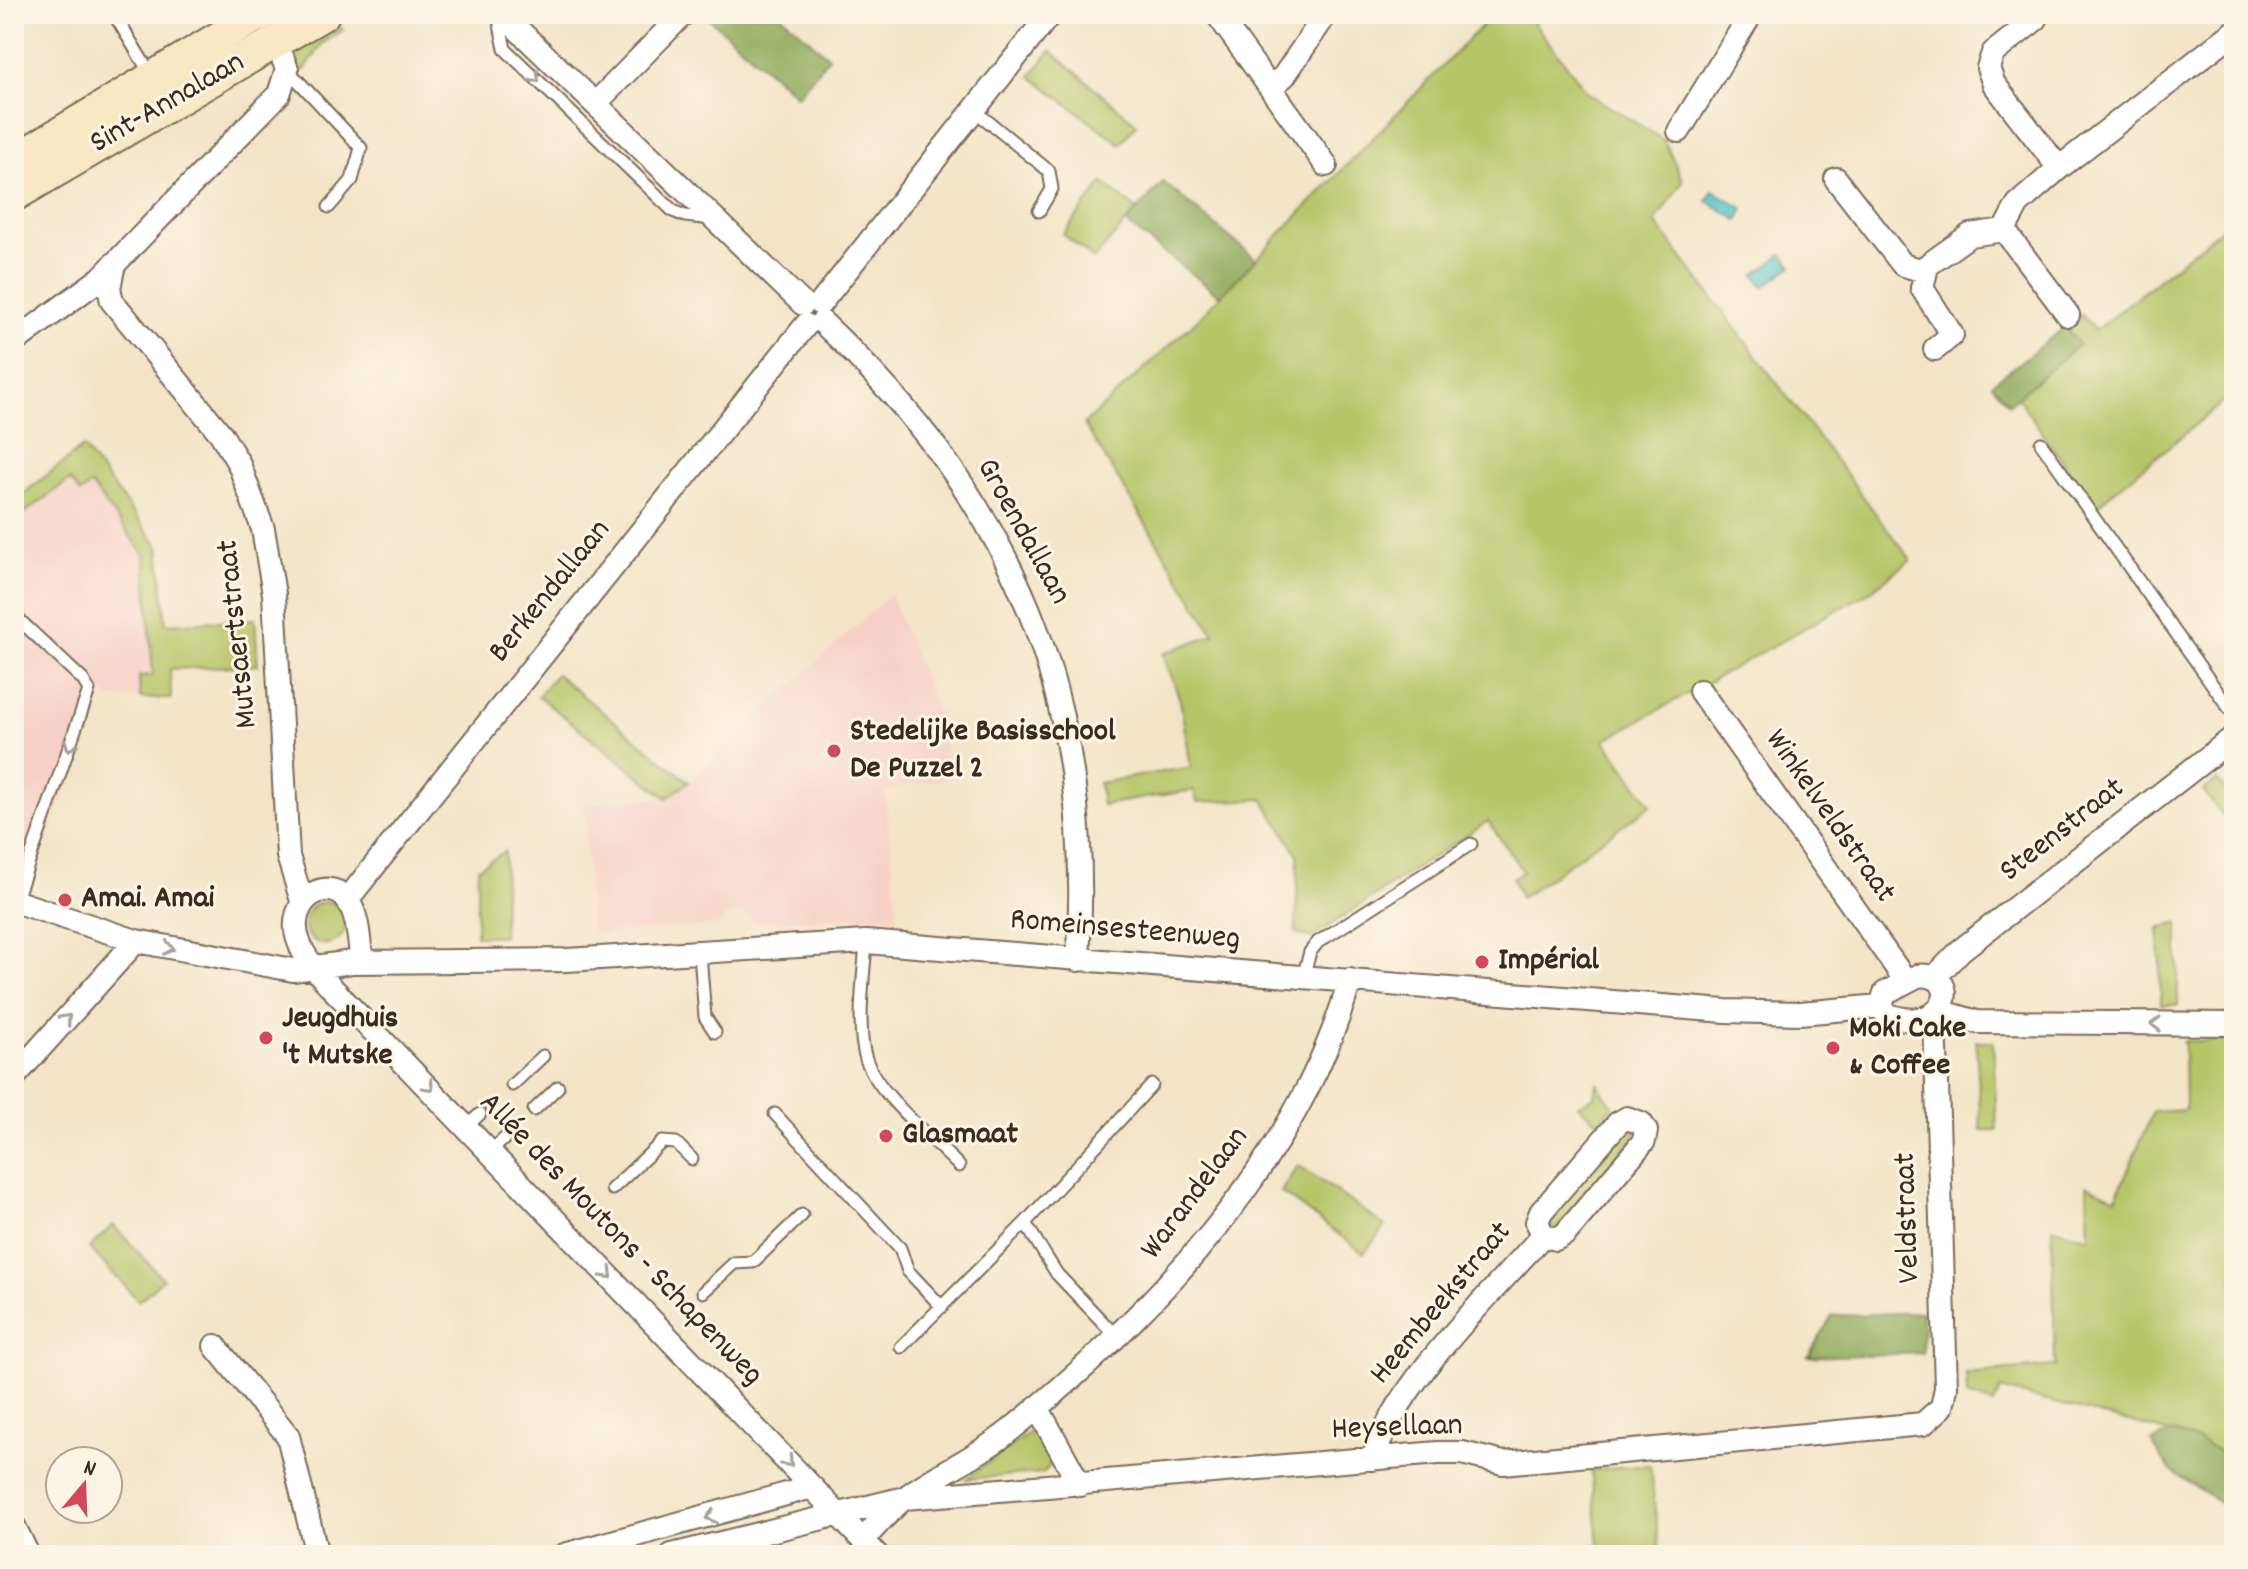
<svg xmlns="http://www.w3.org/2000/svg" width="2248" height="1569" viewBox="0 0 2248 1569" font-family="Dekko,sans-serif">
  <rect width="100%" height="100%" fill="#fcf5e5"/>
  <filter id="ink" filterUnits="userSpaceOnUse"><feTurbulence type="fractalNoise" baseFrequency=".0125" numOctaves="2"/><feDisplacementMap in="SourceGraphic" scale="16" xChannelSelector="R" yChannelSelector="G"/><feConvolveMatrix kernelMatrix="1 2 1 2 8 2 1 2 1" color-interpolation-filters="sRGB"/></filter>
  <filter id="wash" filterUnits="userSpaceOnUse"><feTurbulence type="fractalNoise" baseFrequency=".006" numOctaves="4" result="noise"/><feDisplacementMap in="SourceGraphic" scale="32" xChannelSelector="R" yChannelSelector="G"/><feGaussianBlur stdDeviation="1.8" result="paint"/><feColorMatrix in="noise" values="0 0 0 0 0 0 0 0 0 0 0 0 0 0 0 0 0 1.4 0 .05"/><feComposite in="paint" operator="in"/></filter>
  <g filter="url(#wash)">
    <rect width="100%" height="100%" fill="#f3e4c7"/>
    <!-- built -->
    <path fill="#f7d1c8" d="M83 447 159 547 171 699 108 698 103 690 28 891 14 885V501Z
      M890 594 938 713 951 777 885 791 897 915 754 922 744 913 726 915 718 925 591 934 584 804 671 798Z"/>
    <!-- green -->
    <path fill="#b5c568" stroke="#787843" stroke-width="2" d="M1493 14H1527L1589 94 1664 140 1683 181 1655 222 1911 560 1869 592 1605 740 1651 805 1521 898 1512 878 1523 872 1488 821 1311 938 1296 933 1298 855 1263 799 1197 802 1194 790 1102 805 1099 783 1191 767 1180 700 1163 654 1214 634 1084 424 1196 321Z
      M337 24 343 30 322 44 305 70H298L297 46Z
      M1051 51 1137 124 1120 144 1031 76Z
      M1103 183 1137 210 1094 259 1063 234Z
      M2234 218 2233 394 2095 507 2017 397 2079 344 2065 327 2081 314 2095 331Z
      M83 447 159 547 166 624 255 619 258 665 170 669 171 699 140 698 139 676 153 675 145 555 91 485 80 493 70 480 20 516 14 508V501Z
      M556 674 689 782 667 798 538 696Z
      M2217 780 2234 801V829L2203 791Z
      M505 851 503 936H476L478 868Z
      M304 923a21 21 0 1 1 42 0a21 21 0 1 1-42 0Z
      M2178 922V1005H2161L2159 929Z
      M1976 1041H1993L1997 1130H1981Z
      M2184 1041H2234V1460L2198 1440 2000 1389 1994 1404 1967 1395 1966 1374 2055 1366 2052 1227 2089 1238 2087 1185 2116 1198 2153 1112 2185 1110Z
      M1597 1084 1613 1106 1598 1122 1578 1105 1595 1096Z
      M1622 1128 1638 1132 1557 1228H1549L1546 1216Z
      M1298 1165 1385 1226 1364 1253 1281 1192Z
      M113 1225 163 1279 139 1301 89 1248Z
      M1031 1431H1039L1055 1460 1043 1473 966 1479Z
      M1650 1465 1660 1555H1600L1591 1470Z"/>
    <!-- forest -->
    <path fill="#90aa5c" stroke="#666a3d" stroke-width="2" d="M708 14H780L829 57 797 96 706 16Z
      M1163 182 1256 259 1220 296 1126 223Z
      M2065 327 2079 344 2009 404 1992 384Z
      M1922 1312 1923 1353 1808 1357 1832 1316Z
      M2173 1432 2198 1440 2234 1460V1512L2170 1470 2151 1442Z"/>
    <!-- water -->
    <path fill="#54c2c9" stroke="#487674" stroke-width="2" d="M1713 190 1744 209 1738 220 1707 201Z
      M1782 254 1792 266 1764 287 1755 275Z"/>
  </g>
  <g filter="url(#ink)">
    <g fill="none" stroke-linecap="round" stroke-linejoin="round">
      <defs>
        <path id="lane" d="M114 14 151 75
          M498 15 505 49 673 211 685 216 713 219
          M262 25 280 14
          M287 69 361 148 352 180 329 207
          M974 110 1049 171 1052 189 1039 211
          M2041 443 2234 715
          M14 615 83 680 89 690 15 902
          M866 942C864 975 856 1029 866 1059 878 1095 932 1138 959 1166
          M700 954 705 1017 715 1032
          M1303 977 1310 952 1318 942 1471 844
          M512 1085 543 1056
          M534 1110 558 1087
          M775 1114 900 1248 908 1271 942 1307
          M467 1126 480 1114
          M491 1151 504 1139
          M612 1189 662 1142 676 1143 692 1159
          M1025 1223 1057 1274 1115 1335
          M703 1292 734 1263 753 1262 802 1215
          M901 1347 1025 1223 1152 1085"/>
        <path id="street" d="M502 14 803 304
          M1217 14 1326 165
          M2036 19 1993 53 1988 68 1994 84 2059 168
          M1272 86 1284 76 1326 14
          M595 104 683 14
          M1679 131 1751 14
          M1836 179 1903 265 1921 270 1970 235 2004 230 2018 204 2059 168 2234 32
          M2004 230 2068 315
          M114 264 109 288 112 301 221 434 239 464 263 529 274 594 288 856 302 901
          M1927 267 1922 288 1952 335 1935 349
          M820 304 1050 14
          M822 322C1015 504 1095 694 1078 960
          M14 342 101 278 279 94 287 69 276 41
          M1700 691 1906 981
          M347 900 806 325
          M14 901 136 941 293 970 352 962 566 960 866 942 1725 1011 1800 1013 1881 1006
          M362 962C359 944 359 922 351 906 331 869 283 901 299 942 305 960 320 974 332 988L877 1555
          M1917 976C1964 970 1950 1039 1886 1014L1881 1006 1885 993Z
          M1934 978 1961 950 2234 737
          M1940 1011 1977 1022 2234 1024
          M14 1077 136 941
          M215 1346 288 1436 317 1555
          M1037 1407 1080 1485
          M1373 1459C1397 1382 1489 1297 1543 1235L1537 1222 1541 1212 1618 1123 1627 1118 1641 1123 1646 1131 1644 1141 1565 1234 1556 1239 1543 1235
          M14 1526 28 1555
          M863 1540C876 1526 890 1509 906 1497 938 1473 976 1458 1008 1432 1150 1318 1300 1160 1350 980
          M564 1555 812 1487
          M672 1555 905 1498 1438 1453H1462L1503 1463 1923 1424 1942 1407 1946 1388 1935 1016"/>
        <path id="secondary" d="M14 161 259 14
          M14 195 323 14"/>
      </defs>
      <!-- lane casing -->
      <use href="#lane" stroke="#7b6b59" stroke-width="15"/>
      <!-- street casing -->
      <use href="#street" stroke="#7b6b59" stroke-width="26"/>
      <!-- secondary casing -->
      <use href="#secondary" stroke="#7b6b59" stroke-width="36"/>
      <!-- lane -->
      <use href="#lane" stroke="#fff" stroke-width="11"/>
      <!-- street -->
      <use href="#street" stroke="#fff" stroke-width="22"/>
      <!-- secondary -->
      <use href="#secondary" stroke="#f8e8c3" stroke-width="32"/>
    </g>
    <!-- one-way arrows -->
    <defs><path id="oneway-chevron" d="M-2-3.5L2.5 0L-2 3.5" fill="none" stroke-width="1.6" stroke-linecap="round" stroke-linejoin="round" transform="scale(2)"/></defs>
    <g stroke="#a79f9a">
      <use href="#oneway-chevron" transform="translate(535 78) rotate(44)"/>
      <use href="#oneway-chevron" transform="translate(70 746) rotate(110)"/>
      <use href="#oneway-chevron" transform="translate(169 948) rotate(11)"/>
      <use href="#oneway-chevron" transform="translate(66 1019) rotate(-48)"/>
      <use href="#oneway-chevron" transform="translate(2156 1024) rotate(-180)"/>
      <use href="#oneway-chevron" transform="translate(429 1086) rotate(46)"/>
      <use href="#oneway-chevron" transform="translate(608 1274) rotate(46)"/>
      <use href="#oneway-chevron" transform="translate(788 1462) rotate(46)"/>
      <use href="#oneway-chevron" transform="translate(711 1517) rotate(165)"/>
    </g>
  </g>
  <!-- markers -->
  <g fill="#d1495b" stroke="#fcf5e5" stroke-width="3">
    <circle cx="834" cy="751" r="8"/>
    <circle cx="65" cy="900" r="8"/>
    <circle cx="1482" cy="962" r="8"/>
    <circle cx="266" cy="1038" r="8"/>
    <circle cx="1833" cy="1048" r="8"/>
    <circle cx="886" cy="1136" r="8"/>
  </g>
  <g text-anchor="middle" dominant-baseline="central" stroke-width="6" stroke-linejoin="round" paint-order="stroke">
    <!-- street labels -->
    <g font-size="32" fill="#3b2a1e" stroke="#fcf5e5">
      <text transform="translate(168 104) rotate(-30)">Sint-Annalaan</text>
      <text transform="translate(1022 532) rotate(61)">Groendallaan</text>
      <text transform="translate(551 592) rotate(-51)">Berkendallaan</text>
      <text transform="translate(239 634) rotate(-96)">Mutsaertstraat</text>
      <text transform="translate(1829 817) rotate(55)">Winkelveldstraat</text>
      <text transform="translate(2063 831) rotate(-38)">Steenstraat</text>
      <text transform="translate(1125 931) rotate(5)">Romeinsesteenweg</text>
      <text transform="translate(1196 1194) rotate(-53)">Warandelaan</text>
      <text transform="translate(1909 1218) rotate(-92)">Veldstraat</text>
      <text transform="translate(620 1240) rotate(46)">Allée des Moutons - Schapenweg</text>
      <text transform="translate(1442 1304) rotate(-50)">Heembeekstraat</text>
      <text transform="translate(1397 1429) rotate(-2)">Heysellaan</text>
    </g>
    <!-- poi labels -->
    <g font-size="32" font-weight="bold" fill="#3b2a1e" stroke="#fcf5e5" text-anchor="start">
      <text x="850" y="733">Stedelijke Basisschool<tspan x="850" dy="37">De Puzzel 2</tspan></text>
      <text x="81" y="900">Amai. Amai</text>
      <text x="1498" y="962">Impérial</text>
      <text x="282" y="1020">Jeugdhuis<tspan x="282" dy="37">'t Mutske</tspan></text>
      <text x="1849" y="1030">Moki Cake<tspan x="1849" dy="37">&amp; Coffee</tspan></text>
      <text x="902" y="1136">Glasmaat</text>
    </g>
  </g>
  <!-- margin -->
  <rect width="2248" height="1569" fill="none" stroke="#fcf5e5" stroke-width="48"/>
  <!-- north arrow -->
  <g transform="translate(84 1485) rotate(19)"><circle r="38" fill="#fcf5e5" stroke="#afa495" stroke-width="2"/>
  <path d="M0-6L14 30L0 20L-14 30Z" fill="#d1495b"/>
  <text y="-12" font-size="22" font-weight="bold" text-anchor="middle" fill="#3b2a1e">N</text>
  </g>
</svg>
